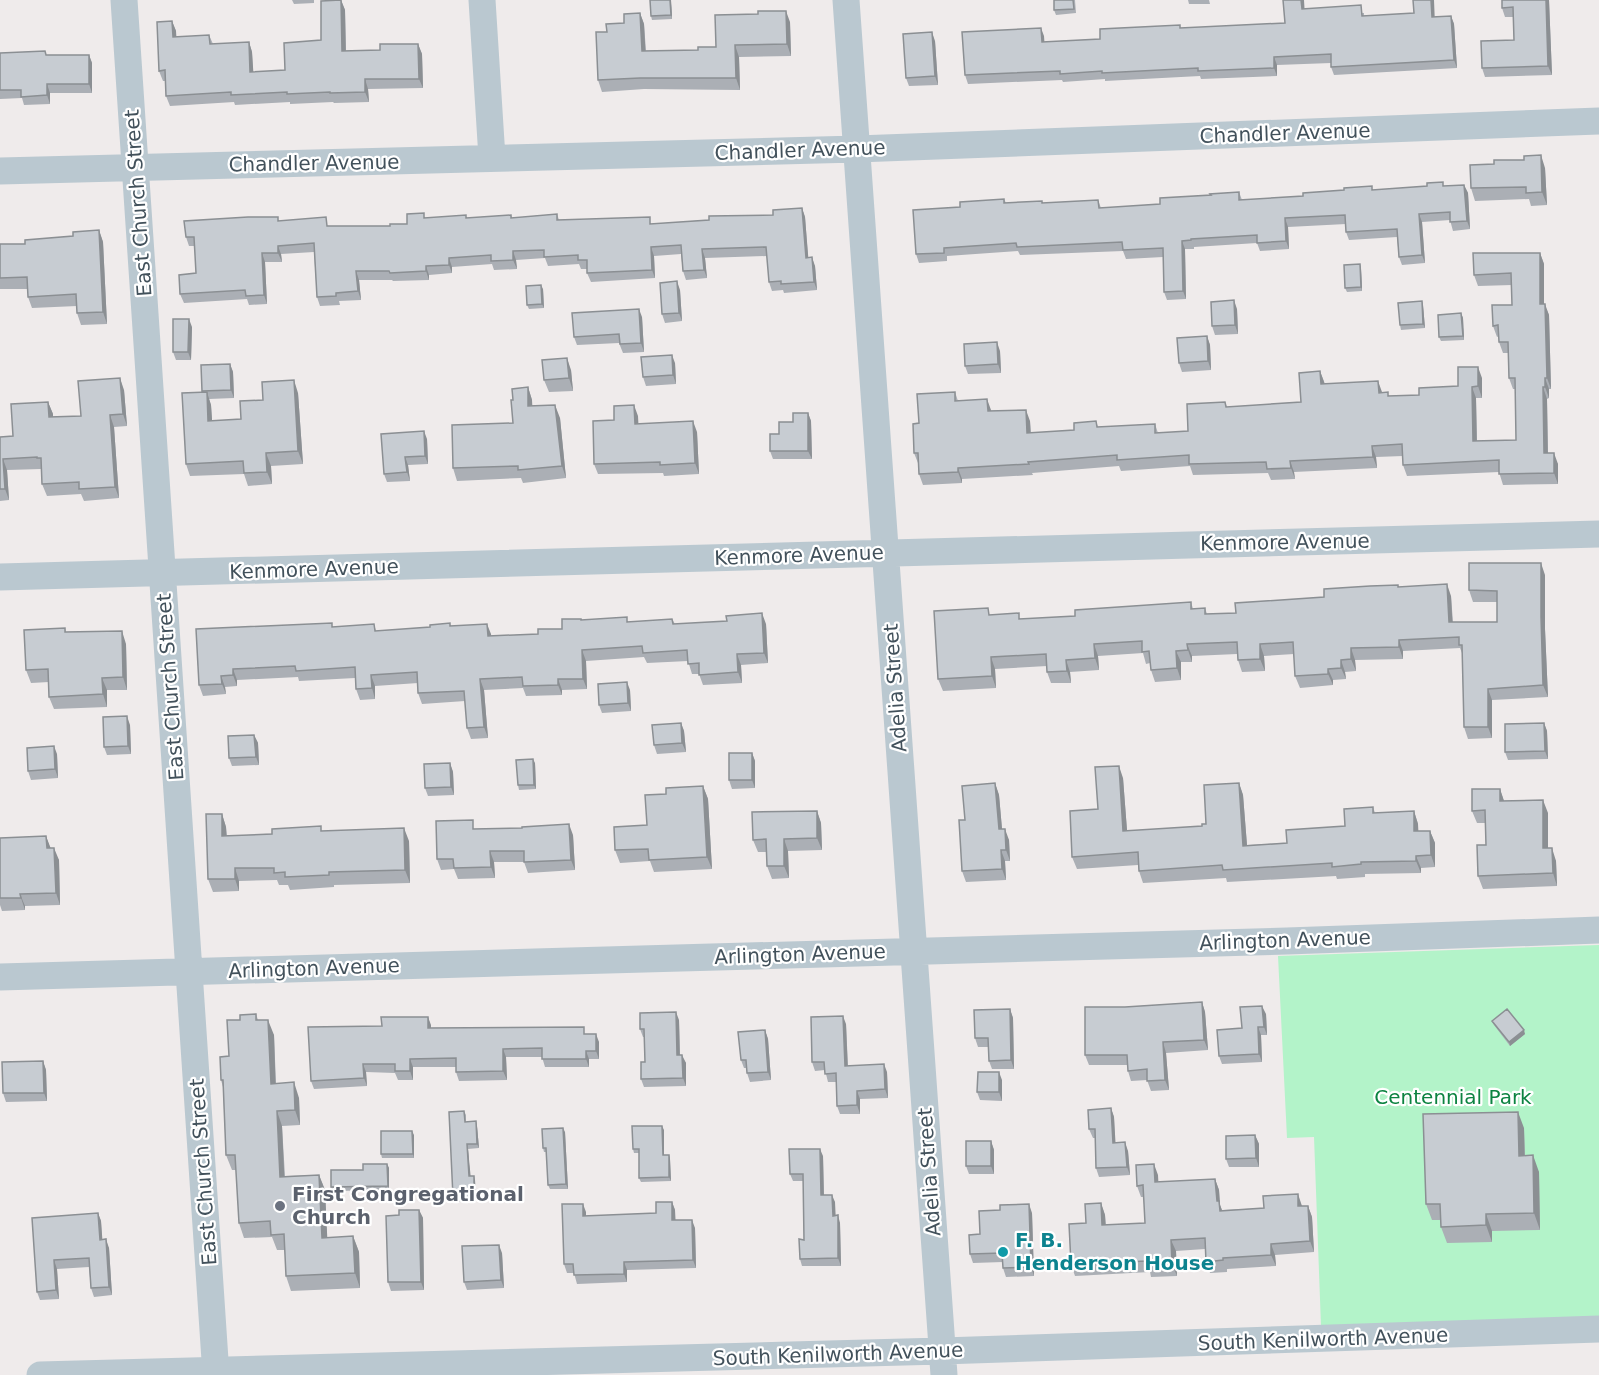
<svg xmlns="http://www.w3.org/2000/svg" width="1599" height="1375" viewBox="0 0 1599 1375" font-family="'DejaVu Sans',sans-serif">
  <rect width="100%" height="100%" fill="#efebeb"/>
  <!-- green -->
  <path fill="#b3f3c9" d="M1599 945V1318L1321 1326 1314 1137 1287 1138 1278 956Z"/>
  <g fill="none" stroke-linecap="round" stroke-linejoin="round">
    <!-- minor -->
    <path stroke="#bac8d0" stroke-width="27" d="M124 0 216 1375
      M482 0 492 158
      M846 0 944 1375
      M0 171 857 149 1599 121
      M0 577 1599 534
      M0 977 1287 941 1599 930
      M40 1375 942 1351 1599 1329"/>
  </g>
  <!-- wall -->
  <path fill="#abafb5" d="M292 0H314V3L294 4Z
    M341 0 345 10 346 51 380 50 418 44 422 54 423 88 368 89 369 102 334 103 333 102 290 104V102L235 105 234 102 170 106 166 96 165 81H163L159 71 172 21 176 31V37L209 35 213 44 249 42 252 52 253 72 285 70 321 40Z
    M650 0H671L672 19 652 20 651 16Z
    M1054 0H1075L1076 13 1056 15 1054 10Z
    M1188 0H1209L1210 4H1189Z
    M1281 0H1304V9L1364 13V16L1434 17 1451 16 1454 24 1457 68 1334 75 1331 67V63L1277 65V76L1201 79 1200 76 1105 81V79L1063 82 1062 80 968 84 965 75 1044 36V42L1100 39 1181 28 1285 23 1283 0Z
    M1502 0H1549L1552 75 1485 77 1482 68 1514 40 1513 17H1505L1502 8Z
    M640 13 644 24 646 51 698 50 716 47 790 22 791 56 739 57 740 90 644 89 602 92 598 80 607 32 624 23Z
    M935 41 938 85 909 86 906 78Z
    M0 53 47 55H89L92 63V93H50V104L24 105 22 98 0 99Z
    M1545 168 1547 205 1531 206 1529 199 1475 201 1471 188Z
    M1464 185 1468 193 1470 229 1453 231 1450 220 1422 222 1425 263 1402 265 1399 257 1397 237 1349 240 1346 232V224L1288 227 1289 249 1260 251 1257 243 1194 247V249H1185L1186 299 1167 300 1164 292 1163 257 1126 259 1123 251 1020 255 1018 251 947 256V261L919 263 916 254 1004 199 1006 203H1043L1098 200 1101 208 1160 204 1211 195 1239 192 1242 200 1303 196 1373 190Z
    M802 208 805 217 808 257 815 266 817 290 784 293 783 290 772 291 769 282 767 256 705 258 707 278 686 280 683 271 681 254 654 256 655 278 591 282 587 273V269H581L579 264 548 266 545 258 516 260 517 269 494 270 492 264 452 267V273L429 275V280L393 281 392 280H359L361 300 339 301 340 305 320 306 317 297 314 252 281 254 282 262H265L267 304 249 305 247 299 184 303 180 294 196 273 195 246H189L186 237 279 221 330 226H390L407 224 425 218H467L511 215 512 218 557 214 559 220 652 224 773 215Z
    M99 230 103 242 107 324 81 325 77 313V306L32 308 28 297V289H0V244H25L73 236Z
    M1540 253 1544 264V304L1549 315 1551 389H1549V398L1547 399 1548 453 1558 464V484L1503 485 1499 472 1407 476 1403 465V456L1376 457 1377 468 1294 472 1295 479 1271 480 1268 473 1193 475 1190 466 1121 471 1119 466 1032 473 1033 475 962 479V483L923 485 919 474 918 463 914 453 919 423 955 392 958 401 992 411 1030 421 1031 433 1074 430 1096 421 1098 427 1155 424 1158 433 1188 431 1225 402 1227 407 1301 402 1320 371 1325 384 1382 392 1390 396 1419 395 1458 386 1482 378V398H1476L1477 441 1516 440V389H1513L1509 378 1508 353H1503L1499 342V336L1497 337 1493 326 1512 305V285L1478 286 1474 275Z
    M1360 264 1361 268 1362 291 1347 292 1345 288Z
    M543 289 544 308 529 309 527 305Z
    M680 290 682 321 665 323 662 314Z
    M1422 301 1423 305 1425 328 1401 330 1400 325Z
    M1237 309 1238 334 1215 335 1212 326Z
    M1461 313 1463 318 1464 340 1441 341 1439 337Z
    M642 317 644 352 623 353 619 343 577 345 574 337Z
    M192 327 191 360H176L173 352Z
    M1207 336 1210 345 1211 370 1182 372 1179 363Z
    M1000 351 1001 373 968 374 965 366Z
    M675 363 676 384 646 386 643 377Z
    M230 364 233 372 234 398 209 399 211 405 212 421 241 419 263 400 298 393 303 464 271 466 272 484 248 486 244 474 190 476 186 464 202 391Z
    M571 370 573 391 549 392 544 380Z
    M528 387 532 400V406L560 418 566 478 523 483 521 478 457 481 453 468 513 423V400Z
    M124 390 127 426 114 427 119 498 84 501 81 494 47 496 42 484 41 469 7 470 9 500 0 501V437L13 436 48 402 53 414V417L81 416Z
    M808 413 811 421 812 459H773L770 451 779 434 793 422Z
    M638 416V424L697 432 699 474 664 476 663 473 598 474 594 464 614 420Z
    M427 439 428 464 408 465 410 481 387 482 384 474Z
    M1545 575V629L1548 697 1492 700V738L1468 739 1464 727 1462 653 1460 648 1403 651V659L1355 660 1356 671 1345 672 1346 679 1333 680V685L1300 688 1295 676 1294 654 1264 656 1265 671 1242 672 1238 660 1237 654 1192 656V662H1181V680L1155 682 1151 670 1150 663 1146 664 1143 653 1098 656 1099 670 1070 672 1071 683H1051L1047 672V666L995 669 996 688 943 691 938 679 991 615 1021 619 1075 616 1191 602 1193 609 1205 608 1207 614 1236 613 1324 597 1399 587 1451 596 1453 622H1497V602H1473L1469 590Z
    M672 619 675 624H766L768 663 741 665 742 683 703 685 699 674H692L688 661 647 663 644 657 586 661 587 689 562 690V695L526 696 523 688 484 690 488 738 471 739 467 728 465 701 422 704 418 693V683L375 686V699L360 700 356 689 355 678 299 681 298 677 237 680V686L225 687 226 694 203 696 199 685 196 629 333 627 374 624 376 631 451 626 491 634V636L538 634 562 629 581 620 628 622Z
    M65 628 66 632 126 644 127 690H107V707L54 709 49 697V682L31 683 26 670Z
    M630 690 631 711 602 713 599 705Z
    M681 723 684 731 686 752 657 754 654 745Z
    M1544 723 1547 731 1548 759 1508 760 1505 752Z
    M130 725 131 754 107 755 104 747Z
    M254 735 258 743 259 765 232 766 229 758Z
    M752 753 755 761V788L732 789 729 780Z
    M57 754 58 778 31 780 28 771Z
    M450 763 453 772 454 795 428 796 425 788Z
    M535 763 536 789 519 790 518 785Z
    M1123 778 1127 831 1202 826 1206 824 1239 783 1243 795 1247 845 1287 843 1345 826 1373 807 1375 813 1414 811 1418 824V831H1430L1435 843V867L1421 868V873L1365 874V877L1337 879 1336 876 1227 882 1226 878 1143 883 1139 871 1138 865 1077 869 1072 857 1098 809Z
    M995 783 999 795 1002 829 1009 840 1010 861H1005L1006 880 966 882 962 871 965 820Z
    M703 786 708 799 712 869 654 872 650 861 620 863 615 850 647 825 666 794Z
    M1500 789 1504 801 1548 813V848L1556 861 1557 886 1483 889 1478 876 1486 845 1485 823H1477L1472 811Z
    M817 811 821 823 822 850 788 851 789 878 772 879 767 866V852H758L753 840Z
    M222 814 226 827 227 836 323 831 409 841 410 883 334 885V887L290 890 288 885H279L277 880 239 881V891L213 892 208 879Z
    M476 829 573 835 575 870 528 873 524 862H494L495 878 458 879 454 869 441 870 437 859Z
    M46 836 50 848 59 860 60 905 25 906V910L2 911 0 905V838Z
    M1202 1002 1205 1012 1208 1050 1166 1053 1169 1090 1151 1091 1147 1080 1131 1081 1128 1071 1127 1065H1089L1085 1055 1125 1007Z
    M1010 1009 1013 1018 1014 1069H992L989 1061 988 1047H978L975 1038Z
    M256 1014 258 1020 274 1035 276 1083 299 1098 300 1125 282 1126 285 1176 319 1175 325 1190 327 1238 353 1236 359 1252 360 1288 291 1291 286 1276 285 1250H277L272 1237 244 1238 239 1223 236 1170H232L226 1155 223 1087 221 1080 240 1020Z
    M1266 1014 1267 1035H1261L1262 1062 1222 1064 1219 1056 1242 1028Z
    M428 1017 431 1028 587 1034 599 1042V1059H589V1067H545L542 1057H506L507 1080 459 1081 456 1072V1067H413V1080H398L395 1073 366 1072 367 1086 314 1089 311 1081 382 1026Z
    M679 1020 680 1055 686 1063V1086L644 1087 641 1079 645 1062 644 1037H643L640 1029Z
    M1492 1021 1525 1034 1510 1046 1494 1025Z
    M846 1024 848 1066 887 1072 888 1098 860 1099V1114H840L837 1106 836 1082H828L825 1070 815 1071 812 1062Z
    M765 1030 768 1039 771 1080 750 1082 747 1073V1068H744L741 1060Z
    M43 1061 46 1070 47 1101 6 1102 3 1093Z
    M1002 1080V1101L980 1100 977 1092Z
    M1111 1108 1114 1117 1115 1143 1128 1151 1130 1175 1099 1177 1096 1168 1095 1138H1093L1089 1129Z
    M464 1111 466 1115V1122L476 1121 477 1126 479 1148 468 1149 470 1176 475 1180 476 1201 454 1202 453 1197Z
    M1524 1128 1525 1155 1539 1172 1540 1230 1492 1231V1242L1447 1243 1441 1227 1440 1220H1432L1426 1204Z
    M664 1130V1155H669L670 1159 671 1181 641 1182 639 1178V1153H634L633 1149Z
    M565 1132 568 1189H550L548 1185 547 1152H544L543 1148Z
    M414 1135V1158H382L381 1154Z
    M1255 1135 1259 1144V1167H1229L1226 1159Z
    M991 1141 994 1150V1174H969L966 1166Z
    M823 1156 824 1195 835 1202V1216L840 1223 841 1266H802L800 1259 804 1240 803 1181H793L790 1174Z
    M387 1164 389 1168V1190L333 1191 331 1187 363 1170Z
    M1158 1175V1182L1215 1179 1219 1190 1220 1205 1222 1210 1308 1206 1312 1217 1314 1252 1275 1255 1276 1266 1227 1269V1272L1210 1273 1206 1262 1205 1249 1176 1251 1177 1276 1151 1277 1150 1272 1075 1276 1071 1264 1086 1223 1101 1203 1105 1215 1106 1225 1145 1223 1144 1197H1141L1137 1186Z
    M672 1202 675 1210V1220L695 1228 696 1268 627 1270V1282L577 1284 574 1273H567L564 1264 586 1212V1216L656 1213Z
    M419 1210 423 1218 424 1290 391 1291 388 1282 399 1215Z
    M98 1213 101 1221 102 1240 109 1248 112 1295 94 1297 91 1288 89 1267 57 1269 59 1299 40 1300 37 1292 32 1218Z
    M1032 1213 1034 1276 1006 1277 1003 1268V1262L973 1263 970 1254 980 1234Z
    M502 1253 504 1288 467 1290 464 1282Z"/>
  <!-- shaded-wall -->
  <path fill="#8b8f93" d="M341 0 345 10 346 61 342 51Z
    M670 0H671L672 19 671 15Z
    M1301 0H1304L1305 17 1302 9Z
    M1431 0H1434L1435 25 1432 17Z
    M1546 0H1549L1552 75 1548 66Z
    M786 11 790 22 791 56 787 44Z
    M640 13 644 24 646 62 642 51Z
    M1451 16 1454 24 1457 68 1454 60Z
    M172 21 176 31 177 47 173 37Z
    M1041 28 1044 36 1045 50 1042 42Z
    M932 32 935 41 938 85 935 76Z
    M249 42 252 52 254 82 250 72Z
    M418 44 422 54 423 88 419 79Z
    M735 45 739 57 740 90 736 78Z
    M89 55 92 63V93L89 84Z
    M1274 57 1277 65V76L1274 68Z
    M365 79 368 89 369 102 365 92Z
    M47 84 50 93V104L47 95Z
    M1541 155 1545 168 1547 205 1542 192Z
    M1464 185 1468 193 1470 229 1467 221Z
    M802 208 805 217 809 266 806 258Z
    M1419 214 1422 222 1425 263 1422 255Z
    M1285 218 1288 227 1289 249 1286 241Z
    M99 230 103 242 107 324 103 312Z
    M1182 241 1185 249 1186 299 1183 291Z
    M278 246 281 254 282 262 278 253Z
    M651 247 654 256 655 278 652 270Z
    M702 249 705 258 707 278 704 270Z
    M513 251 516 260 517 269 513 260Z
    M262 253 265 262 267 304 264 295Z
    M1540 253 1544 264V315L1540 304Z
    M812 257 815 266 817 290 814 282Z
    M449 258 452 267V273L449 265Z
    M1360 264 1361 268 1362 291 1361 287Z
    M426 266 429 275V280L426 271Z
    M356 271 359 280 361 300 358 291Z
    M677 281 680 290 682 321 679 313Z
    M541 285 543 289 544 308 542 304Z
    M1234 300 1237 309 1238 334 1235 325Z
    M1422 301 1423 305 1425 328 1423 324Z
    M1545 304 1549 315 1551 389 1547 378Z
    M639 309 642 317 644 352 641 343Z
    M1461 313 1463 318 1464 340 1463 336Z
    M189 319 192 327 191 360 188 352Z
    M1207 336 1210 345 1211 370 1208 361Z
    M997 342 1000 351 1001 373 998 364Z
    M672 355 675 363 676 384 673 375Z
    M567 358 571 370 573 391 569 378Z
    M230 364 233 372 234 398 231 390Z
    M1478 367 1482 378V398L1478 386Z
    M1320 371 1324 382 1325 395 1321 384Z
    M120 378 124 390 127 426 123 414Z
    M1545 378 1549 389V398L1545 387Z
    M294 380 298 393 303 464 298 451Z
    M1378 381 1382 392 1379 393Z
    M528 387 532 400 533 418 528 406Z
    M1472 387 1476 398 1477 452 1473 441Z
    M1543 387 1547 399 1548 464 1544 453Z
    M207 392 211 405 213 434 208 421Z
    M987 399 991 410 992 423 988 411Z
    M48 402 53 414V429L49 417Z
    M555 405 560 418 566 478 562 466Z
    M634 405 638 416 639 435 635 424Z
    M1026 410 1030 421 1031 444 1027 433Z
    M808 413 811 421 812 459 808 451Z
    M110 415 114 427 119 498 115 487Z
    M693 421 697 432 699 474 695 463Z
    M424 431 427 439 428 464 425 456Z
    M1372 446 1376 457 1377 468 1373 457Z
    M266 453 271 466 272 484 267 472Z
    M1554 453 1558 464V484L1554 473Z
    M405 457 408 465 410 481 407 472Z
    M3 459 7 470 9 500 5 489Z
    M1290 461 1294 472 1295 479 1291 468Z
    M958 468 962 479V483L958 472Z
    M1541 563 1545 575V629L1548 697 1543 685 1541 617Z
    M1447 584 1451 596 1453 634 1449 622Z
    M762 613 766 624 768 663 764 653Z
    M487 624 491 634 492 646 488 636Z
    M122 631 126 644 127 690 123 677Z
    M1399 640 1403 651V659L1399 647Z
    M1094 644 1098 656 1099 670 1095 658Z
    M1187 644 1192 656V662L1188 650Z
    M1260 644 1264 656 1265 671 1260 659Z
    M1351 648 1355 660 1356 671 1351 659Z
    M582 650 586 661 587 689 583 679Z
    M1176 651 1181 662V680L1177 668Z
    M737 654 741 665 742 683 738 672Z
    M991 657 995 669 996 688 992 676Z
    M1066 660 1070 672 1071 683 1067 671Z
    M1341 660 1345 672 1346 679 1341 668Z
    M233 669 237 680V686L233 675Z
    M1328 669 1333 680V685L1328 674Z
    M371 675 375 686V699L372 688Z
    M221 676 225 687 226 694 222 684Z
    M102 678 107 690V707L103 694Z
    M480 679 484 690 488 738 484 727Z
    M558 679 562 690V695L558 685Z
    M627 682 630 690 631 711 628 703Z
    M1488 689 1492 700V738L1488 727Z
    M127 716 130 725 131 754 128 746Z
    M681 723 684 731 686 752 682 743Z
    M1544 723 1547 731 1548 759 1545 751Z
    M254 735 258 743 259 765 256 757Z
    M54 746 57 754 58 778 55 769Z
    M752 753 755 761V788L752 780Z
    M533 759 535 763 536 789 534 785Z
    M450 763 453 772 454 795 451 787Z
    M1119 766 1123 778 1128 843 1123 831Z
    M995 783 999 795 1003 840 999 829Z
    M1239 783 1243 795 1248 858 1243 846Z
    M703 786 708 799 712 869 707 857Z
    M1500 789 1504 801H1500Z
    M1543 800 1548 813V861L1543 848Z
    M817 811 821 823 822 850 817 838Z
    M1414 811 1418 824 1419 843 1414 831Z
    M222 814 226 827 227 848 222 836Z
    M569 824 573 835 575 870 571 860Z
    M404 828 409 841 410 883 405 870Z
    M1005 829 1009 840 1010 861 1006 850Z
    M1430 831 1435 843V867L1431 855Z
    M46 836 51 849 47 848Z
    M784 839 788 851 789 878 784 866Z
    M54 848 59 860 60 905 56 893Z
    M1552 848 1556 861 1557 886 1553 873Z
    M1001 850 1005 861 1006 880 1002 869Z
    M490 851 494 862 495 878 491 867Z
    M1416 856 1421 868V873L1416 861Z
    M235 868 239 881V891L235 879Z
    M20 894 25 906V910L21 898Z
    M1202 1002 1205 1012 1208 1050 1204 1040Z
    M1262 1006 1266 1014 1267 1035 1264 1027Z
    M1010 1009 1013 1018 1014 1069 1011 1060Z
    M676 1012 679 1020 680 1063 677 1055Z
    M843 1016 846 1024 848 1074 845 1066Z
    M428 1017 431 1025V1036L428 1028Z
    M268 1020 274 1035 276 1099 271 1084Z
    M1258 1027 1261 1035 1262 1062 1259 1054Z
    M765 1030 768 1039 771 1080 768 1072Z
    M1524 1030 1525 1034 1510 1046 1509 1042Z
    M596 1034 599 1042V1059L596 1051Z
    M1163 1042 1166 1053 1169 1090 1165 1080Z
    M503 1049 506 1057 507 1080 503 1071Z
    M586 1051 589 1059V1067L586 1059Z
    M682 1055 686 1063V1086L683 1078Z
    M410 1059 413 1067V1080L410 1071Z
    M43 1061 46 1070 47 1101 44 1093Z
    M363 1064 366 1072 367 1086 364 1078Z
    M884 1064 887 1072 888 1098 885 1089Z
    M999 1072 1002 1080V1101L999 1092Z
    M294 1082 299 1098 300 1125 295 1110Z
    M857 1091 860 1099V1114L857 1105Z
    M1111 1108 1114 1117 1116 1151 1113 1143Z
    M277 1111 282 1126 285 1192 280 1177Z
    M1518 1112 1524 1128 1525 1172 1519 1156Z
    M476 1121 477 1126 479 1148 477 1144Z
    M662 1126 664 1130V1159L663 1155Z
    M563 1128 565 1132 568 1189 566 1184Z
    M412 1131 414 1135V1158L413 1154Z
    M1255 1135 1259 1144V1167L1256 1158Z
    M991 1141 994 1150V1174L991 1166Z
    M1125 1142 1128 1151 1130 1175 1127 1167Z
    M467 1144 468 1149 471 1180 469 1176Z
    M820 1149 823 1156 824 1202 821 1195Z
    M669 1155 670 1159 671 1181 669 1177Z
    M1533 1155 1539 1172 1540 1230 1534 1213Z
    M387 1164 389 1168V1190L388 1186Z
    M1154 1164 1158 1175 1159 1194 1155 1182Z
    M319 1175 325 1190 328 1253 322 1238Z
    M474 1176 475 1180 476 1201 474 1197Z
    M1215 1179 1219 1190 1220 1205 1223 1213 1224 1222 1217 1201Z
    M1298 1194 1302 1206 1303 1218 1298 1206Z
    M832 1195 835 1202 836 1223 833 1216Z
    M672 1202 675 1210 676 1229 672 1220Z
    M1101 1203 1105 1215 1106 1237 1102 1225Z
    M583 1204 586 1212V1225L583 1216Z
    M1029 1204 1032 1213 1034 1276 1031 1267Z
    M1308 1206 1312 1217 1314 1252 1310 1241Z
    M419 1210 423 1218 424 1290 421 1282Z
    M98 1213 101 1221 103 1248 100 1240Z
    M1486 1214 1492 1231V1242L1486 1225Z
    M838 1215 840 1223 841 1266 838 1258Z
    M692 1220 695 1228 696 1268 693 1260Z
    M353 1236 359 1252 360 1288 355 1273Z
    M106 1239 109 1248 112 1295 109 1287Z
    M1171 1240 1176 1251 1177 1276 1172 1264Z
    M1271 1244 1275 1255 1276 1266 1271 1255Z
    M499 1245 502 1253 504 1288 501 1280Z
    M54 1260 57 1269 59 1299 56 1290Z
    M624 1262 627 1270V1282L624 1274Z"/>
  <!-- building -->
  <path fill="#c7ccd2" stroke="#8b8f93" stroke-width="1.5" d="M341 0 342 51 380 50V44H418L419 79H365V92L330 93V92L287 94V92L231 95V92L166 96 165 70 159 71 157 22 172 21 173 37 209 35 210 44 249 42 250 72 285 70 284 43 321 40V1Z
    M650 0H670L671 15 651 16Z
    M1054 0H1073L1074 9 1054 10Z
    M1283 0H1301L1302 9 1361 5 1362 16 1414 13 1413 0H1431L1432 17 1451 16 1454 60 1331 67V54L1274 57V68L1198 71V68L1102 73V71L1060 74V71L965 75 962 32 1041 28 1042 42 1100 39V29L1180 25V28L1285 23Z
    M1502 0H1546L1548 66 1482 68 1481 41 1514 40 1513 7 1502 8Z
    M758 11H786L787 44 735 45 736 78H640L598 80 596 32H607L606 24 624 23V14L640 13 642 51 698 50V47H716L715 15 758 14Z
    M932 32 935 76 906 78 903 34Z
    M45 51 46 55H89V84H47V95L21 97V90H0V53Z
    M1541 155 1542 192 1526 193V187L1471 188 1470 165 1494 164V160H1524V156Z
    M1443 182V186L1464 185 1467 221 1450 222V212L1419 214 1422 255 1399 257 1397 229 1346 232 1345 215 1285 218 1286 241 1257 243V235L1191 239V240L1182 241 1183 291 1164 292 1163 248 1123 250 1122 242 1017 247 1016 243 944 248V253L916 254 913 210 960 207V202L1004 199V203L1042 201V203L1098 200 1099 208 1160 204V198L1211 195 1210 194 1239 192V200L1303 196V193L1344 190V188L1372 186V190L1427 186V183Z
    M802 208 806 258 812 257 814 282 781 284V281L769 282 766 247 702 249 704 270 683 271 681 245 651 247 652 270 587 273V260H578V255L544 257V250L513 251V260L491 261V255L449 258V265L426 266V271L390 273 389 271H356L358 291 336 293V296L317 297 314 243 278 246V253H262L264 295 246 296 245 290 180 294 179 275 196 273 194 237H186L184 221 248 217H278V221L326 217 327 226H390V224H407V214L424 213V218L466 215V218L511 215V218L557 214V220L650 217V224L709 220V216L773 215V210Z
    M99 230 103 312 77 313 76 294 28 297 27 277 0 278V244H25V240L73 236V232Z
    M1473 253H1540V304H1545L1547 378H1545V387H1543L1544 453H1554V473L1499 474V460L1403 465 1402 444 1372 446 1373 457 1290 461 1291 468 1267 469 1266 462 1189 464V455L1117 460V455L1028 462 1029 464 958 468V472L919 474 918 453H914L913 424 919 423 917 394 955 392V401L987 399 988 411 1026 410 1027 433 1074 430V423L1096 421 1097 427 1155 424V433L1188 431 1187 404 1225 402 1226 407 1301 402 1299 373 1320 371 1321 384 1378 381 1379 393 1388 392V396L1419 395V388L1458 386V367H1478V386L1472 387 1473 441 1516 440 1515 378H1509L1508 342H1499L1498 325 1493 326 1492 305H1512L1511 273 1474 275Z
    M1360 264 1361 287 1345 288 1344 265Z
    M677 281 679 313 662 314 660 283Z
    M541 285 542 304 527 305 526 286Z
    M1234 300 1235 325 1212 326 1211 302Z
    M1422 301 1423 324 1400 325 1398 303Z
    M639 309 641 343 620 344 619 334 574 337 572 313Z
    M1461 313 1463 336 1439 337 1438 315Z
    M173 319H189L188 352H173Z
    M1207 336 1208 361 1179 363 1177 338Z
    M997 342 998 364 965 366 964 344Z
    M672 355 673 375 643 377 641 357Z
    M567 358 569 378 544 380 542 360Z
    M230 364 231 390 202 391 201 365Z
    M120 378 123 414 110 415 115 487 79 489V482L42 484 41 458H37V457L3 459 5 489H0V437L13 436 11 404 48 402 49 417 81 416 78 381Z
    M294 380 298 451 266 453 267 472 244 473 243 461 186 464 182 393 207 392 208 421 241 419 240 401 263 400 262 382Z
    M528 387V406L555 405 562 466 518 470V466L453 468 452 425 513 423 511 400H513L512 389Z
    M634 405 635 424 693 421 695 463 660 465V462L594 464 593 421 614 420V406Z
    M793 413H808V451H770V434H779V422H793Z
    M424 431 425 456 405 457 407 472 384 474 381 434Z
    M1469 563H1541V617L1543 685 1488 689V727H1464L1462 645H1459V637L1399 640V647L1351 648V659L1341 660V668L1328 669V674L1295 676 1293 642 1260 644V659L1238 660 1237 642 1187 644 1188 650 1176 651 1177 668 1151 670 1149 651 1142 652V641L1094 644 1095 658 1066 660 1067 671 1047 672 1046 654 991 657 992 676 938 679 934 611 988 608 989 615 1019 613V619L1075 616V610L1191 602V609L1205 608V614L1236 613 1235 603 1324 597V589L1370 586 1398 585V587L1447 584 1449 622H1497V591L1469 590Z
    M762 613 764 653 737 654 738 672 699 675V663L688 664 687 650 643 653 642 646 582 650 583 679H558V685L523 686 522 677 480 679 484 727 467 728 464 691 418 693 417 672 371 675 372 688 356 689 355 667 296 671 295 666 233 669V675L221 676 222 684 199 685 196 629 332 623V627L374 624 375 631 430 627V625L450 623V626L487 624 488 636 538 634V629H562V619H581V620L627 617V622L672 619 673 624 727 621 726 616Z
    M65 628V632L122 631 123 677 102 678 103 694 49 697 48 669 26 670 24 630Z
    M627 682 628 703 599 705 598 684Z
    M127 716 128 746 104 747 103 717Z
    M681 723 682 743 654 745 652 725Z
    M1544 723 1545 751 1505 752V724Z
    M254 735 256 757 229 758 228 736Z
    M54 746 55 769 28 771 27 748Z
    M729 753H752V780H729Z
    M533 759 534 785H518L516 760Z
    M450 763 451 787 425 788 424 764Z
    M1119 766 1123 831 1202 826V824H1206L1204 785 1239 783 1243 846 1287 843 1286 830 1345 826 1344 809 1373 807V813L1414 811V831H1430L1431 855 1416 856V861L1361 862V864L1332 867V863L1223 870 1222 865 1139 871 1138 852 1072 857 1070 811 1098 809 1095 767Z
    M995 783 999 829H1005L1006 850H1001L1002 869 962 871 959 820H965L962 786Z
    M703 786 707 857 649 860 648 849 615 850 614 827 647 825 645 795 666 794V788Z
    M1472 789H1500V801L1543 800V848H1552L1553 873 1478 876 1477 845H1486L1485 810 1472 811Z
    M817 811V838L784 839V866H767L766 839 753 840 752 812Z
    M206 814H222V836L272 834V829L321 826V831L404 828 405 870 329 872V875L285 877V872L274 873V868H235V879H208Z
    M473 820V829L522 828V827L569 824 571 860 524 862V851H490L491 867 454 868 453 859H437L436 821Z
    M46 836 47 848H54L56 893 20 894 21 898H0V838Z
    M1202 1002 1204 1040 1163 1042 1165 1080 1147 1081V1069L1128 1071 1127 1055H1085V1007H1125Z
    M1262 1006 1264 1027H1258L1259 1054 1219 1056 1217 1030 1242 1028 1240 1007Z
    M1010 1009 1011 1060 989 1061 988 1038H975L974 1010Z
    M1507 1009 1524 1030 1509 1042 1492 1021Z
    M676 1012 677 1055H682L683 1078 641 1079V1062H645L644 1029H640V1013Z
    M256 1014V1020H268L271 1084 294 1082 295 1110 277 1111 280 1177 319 1175 322 1238 353 1236 355 1273 286 1276 284 1234 271 1235 270 1221 239 1223 235 1155H226L223 1080H221L220 1057 229 1056 227 1020H240V1015Z
    M843 1016 845 1066 884 1064 885 1089 857 1091V1105L837 1106 836 1073 825 1074 824 1062H812L811 1017Z
    M381 1017H428V1028L584 1027V1034H596V1051H586V1059H542V1048L503 1049V1071L456 1072V1058L410 1059V1071H395V1064H363L364 1078 311 1081 308 1027 382 1026Z
    M765 1030 768 1072 747 1073 746 1060H741L738 1032Z
    M43 1061 44 1093H3L2 1062Z
    M978 1072H999V1092H977Z
    M1111 1108 1113 1143 1125 1142 1127 1167 1096 1168 1095 1129H1089L1088 1110Z
    M464 1111 465 1122 476 1121 477 1144H467L469 1176H474V1197H453L449 1112Z
    M1518 1112 1519 1156 1533 1155 1534 1213 1486 1214V1225L1441 1227 1440 1204H1426L1423 1114Z
    M632 1126H662L663 1155H669V1177L639 1178V1149H633Z
    M563 1128 566 1184 548 1185 546 1148H543L542 1129Z
    M381 1131H412L413 1154H381Z
    M1255 1135 1256 1158 1226 1159V1136Z
    M966 1141H991V1166H966Z
    M789 1149H820L821 1195H832L833 1216 838 1215V1258L800 1259 799 1239 804 1240 803 1174H790Z
    M363 1164H387L388 1186 331 1187V1170H363Z
    M1154 1164 1155 1182 1215 1179 1217 1201H1219L1220 1211 1264 1208 1263 1196 1298 1194V1206H1308L1310 1241 1271 1244V1255L1223 1258V1260L1206 1262 1205 1238 1171 1240 1172 1264 1147 1266V1261L1071 1264 1069 1224 1086 1223 1085 1204 1101 1203 1102 1225 1145 1223 1143 1185 1137 1186 1136 1165Z
    M656 1202H672V1220H692L693 1260 624 1262V1274L574 1275 573 1264H564L562 1204H583V1216L656 1213Z
    M1029 1204 1031 1267 1003 1268 1002 1253 970 1254 969 1235 980 1234 979 1211 1000 1210V1205Z
    M399 1210H419L421 1282H388L386 1216 399 1215Z
    M98 1213 100 1240 106 1239 109 1287 91 1288 89 1258 54 1260 56 1290 37 1292 32 1218Z
    M499 1245 501 1280 464 1282 462 1246Z"/>
  <!-- markers -->
  <circle fill="#6b7280" stroke="#fff" stroke-width="2" cx="280" cy="1206" r="6"/>
  <circle fill="#0f9aa8" stroke="#fff" stroke-width="2" cx="1003" cy="1252" r="6"/>
  <g text-anchor="middle" dominant-baseline="central" stroke-width="4.5" stroke-linejoin="round" paint-order="stroke">
    <!-- street labels -->
    <g font-size="20" fill="#42515b" stroke="#fff">
      <text transform="translate(1285 133) rotate(-2)">Chandler Avenue</text>
      <text transform="translate(800 150) rotate(-2)">Chandler Avenue</text>
      <text transform="translate(314 163) rotate(-1)">Chandler Avenue</text>
      <text transform="translate(138 203) rotate(-94)">East Church Street</text>
      <text transform="translate(1285 542) rotate(-1)">Kenmore Avenue</text>
      <text transform="translate(799 555) rotate(-2)">Kenmore Avenue</text>
      <text transform="translate(314 569) rotate(-2)">Kenmore Avenue</text>
      <text transform="translate(170 687) rotate(-94)">East Church Street</text>
      <text transform="translate(895 688) rotate(-94)">Adelia Street</text>
      <text transform="translate(1285 940) rotate(-2)">Arlington Avenue</text>
      <text transform="translate(800 954) rotate(-2)">Arlington Avenue</text>
      <text transform="translate(314 968) rotate(-2)">Arlington Avenue</text>
      <text transform="translate(203 1172) rotate(-94)">East Church Street</text>
      <text transform="translate(929 1172) rotate(-94)">Adelia Street</text>
      <text transform="translate(1323 1339) rotate(-2)">South Kenilworth Avenue</text>
      <text transform="translate(838 1354) rotate(-2)">South Kenilworth Avenue</text>
    </g>
    <!-- park labels -->
    <g font-size="20" fill="#0c8341" stroke="#fff">
      <text x="1453" y="1097">Centennial Park</text>
    </g>
    <!-- worship labels -->
    <g font-size="20" font-weight="bold" fill="#5b616d" stroke="#fff" text-anchor="start">
      <text x="292" y="1194">First Congregational<tspan x="292" dy="23">Church</tspan></text>
    </g>
    <!-- culture labels -->
    <g font-size="20" font-weight="bold" fill="#0d838f" stroke="#fff" text-anchor="start">
      <text x="1015" y="1240">F. B.<tspan x="1015" dy="23">Henderson House</tspan></text>
    </g>
  </g>
</svg>
